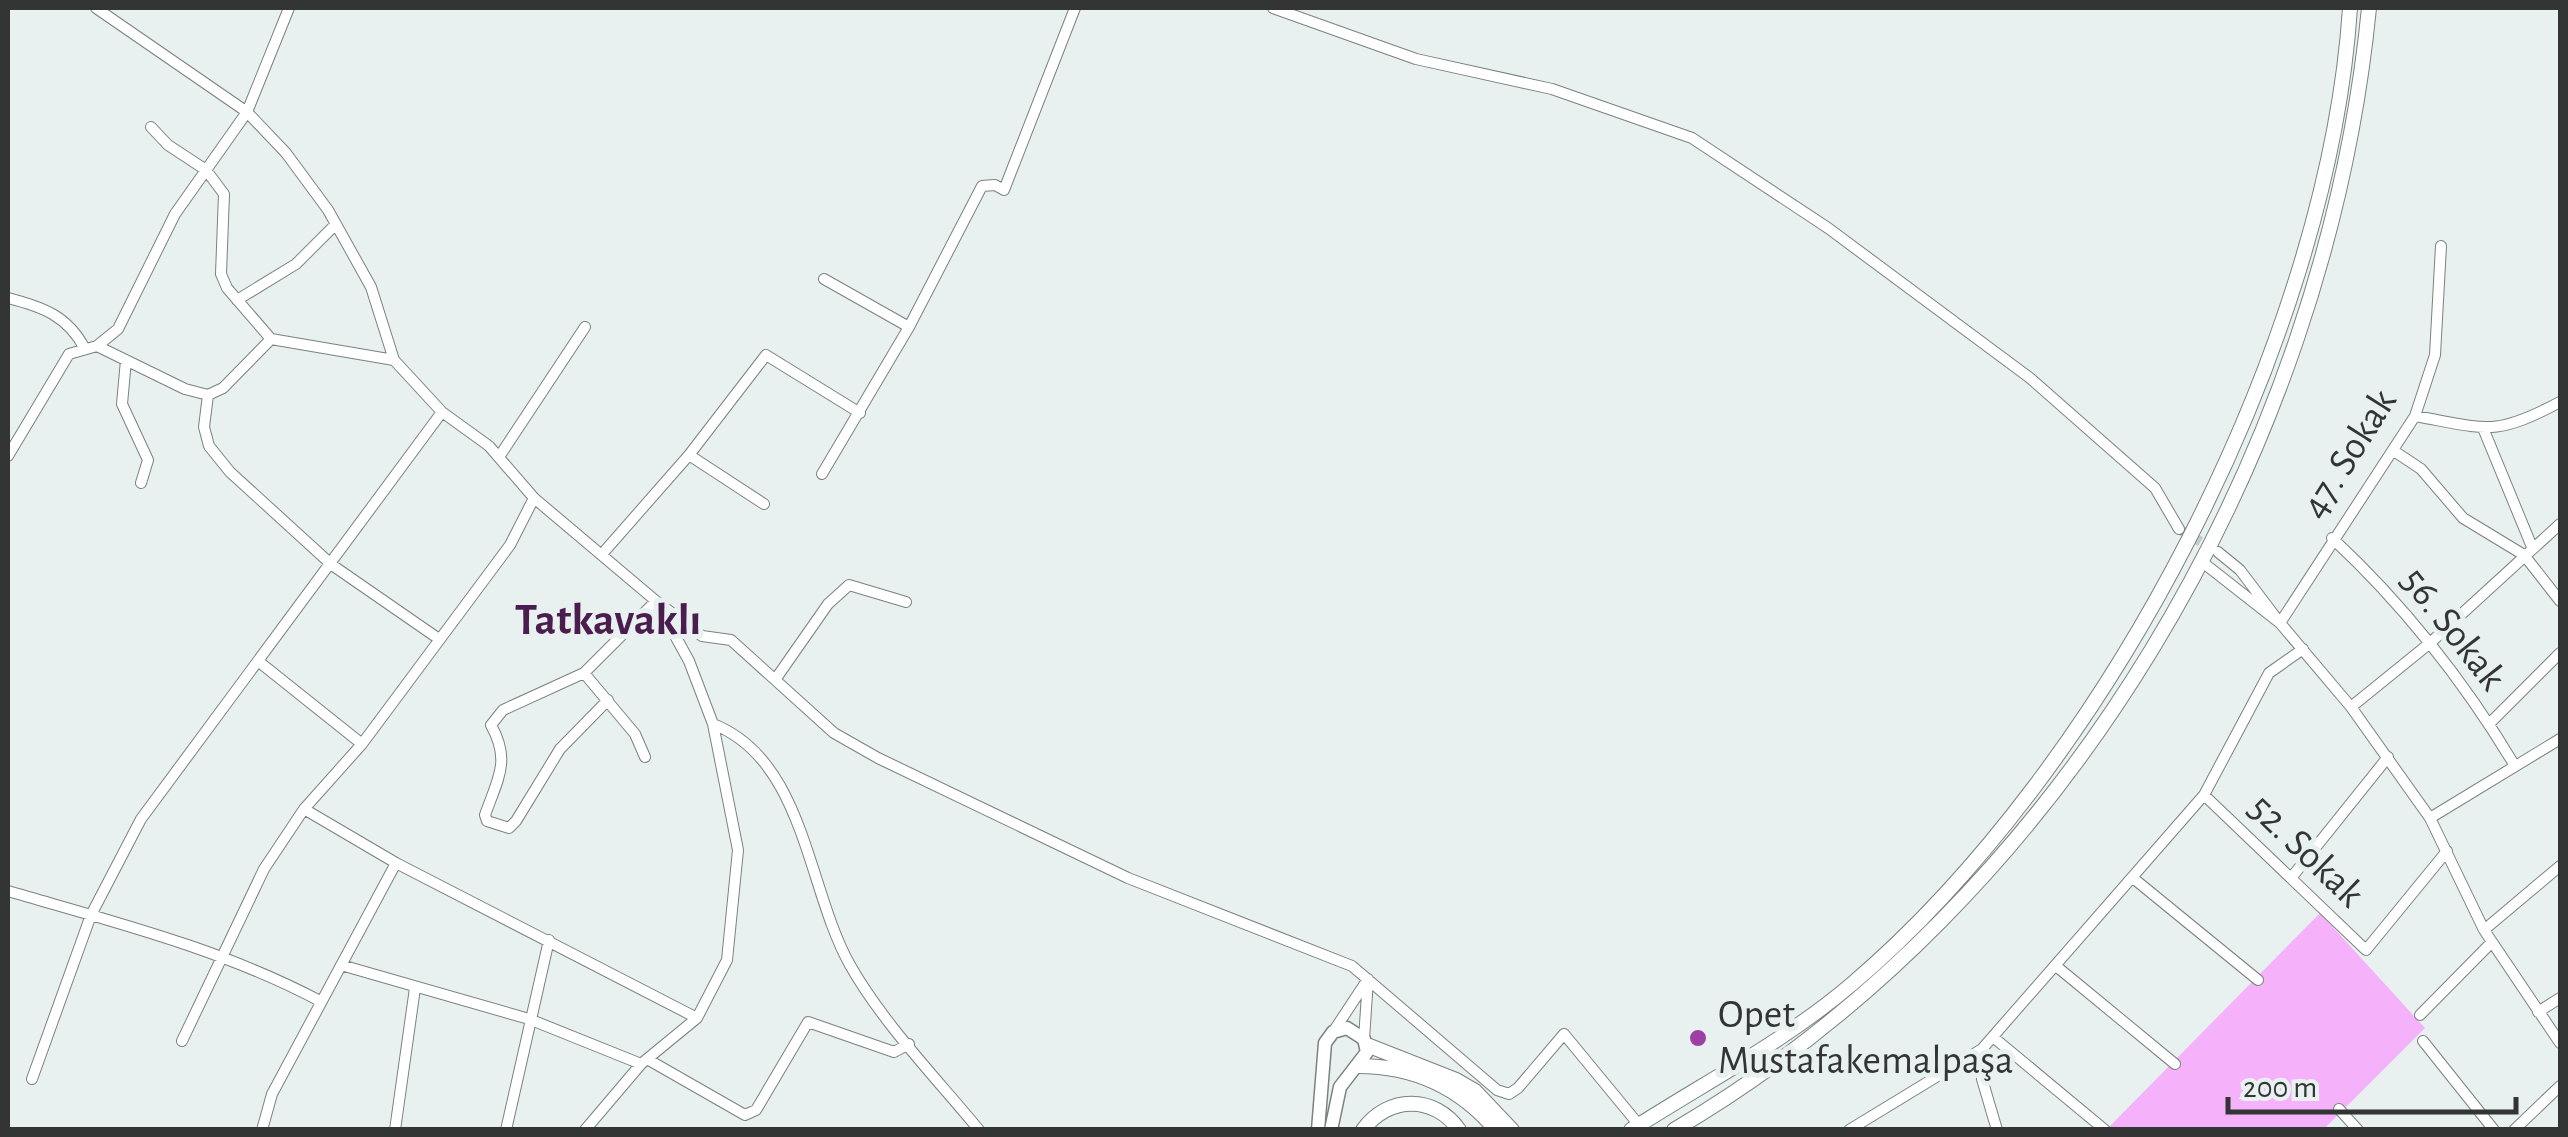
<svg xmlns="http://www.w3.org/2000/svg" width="2568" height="1137" viewBox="0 0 2568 1137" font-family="'Alegreya Sans',sans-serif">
  <rect width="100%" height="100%" fill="#e8f1ef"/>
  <!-- green -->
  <path fill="#f6b1fb" d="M2320 913 2425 1028 2324 1129 2106 1130Z"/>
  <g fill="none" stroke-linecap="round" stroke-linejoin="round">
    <!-- minor-tunnel -->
    <path stroke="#c4cbca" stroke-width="10" stroke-dasharray="10 5" stroke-linecap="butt" d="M2179 529 2213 549"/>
    <defs>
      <path id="minor" d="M96 8 247 112 286 153 328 210 371 287 394 360 442 412 489 446 534 498 656 601 689 661 713 724 738 850 727 960 697 1018 641 1064 585 1130
        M1273 8 1416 59 1552 89 1692 138 1828 228 2030 378 2155 488 2179 529
        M151 127 168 145 206 170 224 194 221 274 227 288 271 339 394 360
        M824 279 909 327
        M8 298C43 307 68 316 85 349
        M237 300 296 264 336 224
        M97 346 185 389 208 395 204 427 209 446 230 472 332 565 439 639
        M126 360 122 404 148 460 141 483
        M208 395 223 388 271 339
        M2415 416C2487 429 2494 437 2560 402
        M2483 428 2532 547
        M2394 451 2421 469 2463 518 2524 555 2560 601
        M689 455 764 504
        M8 456 69 354 97 346 118 329 175 214 247 112 289 8
        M499 457 585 327
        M822 474 909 327 982 186 995 185 1004 190 1075 8
        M2332 538C2404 605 2464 681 2515 766
        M2218 552 2240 570 2280 623 2415 416 2435 355 2441 246
        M603 553 689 455 766 355 860 413
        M2201 561 2280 623 2351 707 2430 818 2484 930 2560 1043
        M258 661 362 744
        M584 673 635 734 645 757
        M777 677 828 604 849 585 906 602
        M608 700 560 749 516 821 509 828 487 821 485 815C498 778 511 761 491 725L503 710 584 673 656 601 702 636 731 640 834 733 878 758 1128 878 1352 966 1497 1090 1509 1094 1518 1088 1564 1034 1639 1125
        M2351 707 2430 643 2560 524
        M713 724C805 760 807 889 850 965 882 1022 937 1079 979 1130
        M2489 724 2560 653
        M2204 795 2366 950 2447 851
        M304 809 396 863 697 1018
        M2430 818 2560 739
        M2133 878 2258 980
        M2291 878 2388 757
        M8 891C114 922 222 949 320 1001
        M2484 930 2560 866
        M341 965 529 1019 641 1064
        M2056 966 2175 1064
        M2538 1012 2560 998
        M2420 1015 2492 942
        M1333 1032 1368 979 1364 1039
        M1993 1037 2105 1130
        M182 1041 264 869 304 809 362 744 510 545 534 498
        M2423 1041 2494 1130
        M1982 1049V1079L1997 1130
        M647 1059 745 1115 756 1110 808 1022 894 1052 909 1044
        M32 1079 91 915 141 819 442 412
        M2339 1109 2358 1130
        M262 1130 272 1094 396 863
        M395 1130 415 988
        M506 1130 549 940
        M1849 1130 1982 1049 2204 795 2269 673 2303 649
        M2514 1130 2560 1086"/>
      <path id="major" d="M1318 1130 1325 1043 1333 1032 1347 1028 1364 1039 1367 1052 1340 1087 1331 1130"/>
      <path id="highway" d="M1367 1045 1456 1080 1475 1091 1512 1130
        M1358 1066C1414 1066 1460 1087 1496 1130
        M1363 1130C1388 1095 1435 1095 1459 1130
        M1631 1130C1706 1082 1785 1041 1852 984 2107 767 2328 342 2350 8
        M1674 1130C2064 901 2325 454 2369 8"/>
    </defs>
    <!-- minor casing -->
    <use href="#minor" stroke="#7a8280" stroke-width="12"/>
    <!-- major casing -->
    <use href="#major" stroke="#7a8280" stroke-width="15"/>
    <!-- highway casing -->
    <use href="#highway" stroke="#7a8280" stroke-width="16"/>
    <!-- minor -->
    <use href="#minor" stroke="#fff" stroke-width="10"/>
    <!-- major -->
    <use href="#major" stroke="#fff" stroke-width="12"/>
    <!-- highway -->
    <use href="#highway" stroke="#fff" stroke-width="14"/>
  </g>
  <!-- markers -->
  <circle fill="#9e3fa7" stroke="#e8f1ef" stroke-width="4" cx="1698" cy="1038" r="10"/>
  <g text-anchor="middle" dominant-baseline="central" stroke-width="10" stroke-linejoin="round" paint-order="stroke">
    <!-- street labels -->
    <g font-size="40" fill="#323534" stroke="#e8f1ef">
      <text transform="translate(2349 454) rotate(-58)">47. Sokak</text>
      <text transform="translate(2453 629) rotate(52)">56. Sokak</text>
      <text transform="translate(2306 851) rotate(44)">52. Sokak</text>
    </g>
    <!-- poi labels -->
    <g font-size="40" fill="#323534" stroke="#e8f1ef" text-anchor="start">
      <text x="1718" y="1015">Opet<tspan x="1718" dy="46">Mustafakemalpaşa</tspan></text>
    </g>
    <!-- quarter labels -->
    <g font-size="45" font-weight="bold" fill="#4b1d4f" stroke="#e8f1ef">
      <text x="608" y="620">Tatkavaklı</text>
    </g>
  </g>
  <!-- border -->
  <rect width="2568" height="1137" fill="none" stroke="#323534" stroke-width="20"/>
  <!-- scale -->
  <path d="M2228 1097v15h288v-15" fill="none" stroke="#323534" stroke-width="5"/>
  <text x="2243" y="1097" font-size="30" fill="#323534" stroke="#e8f1ef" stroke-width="8" paint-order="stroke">200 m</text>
</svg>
